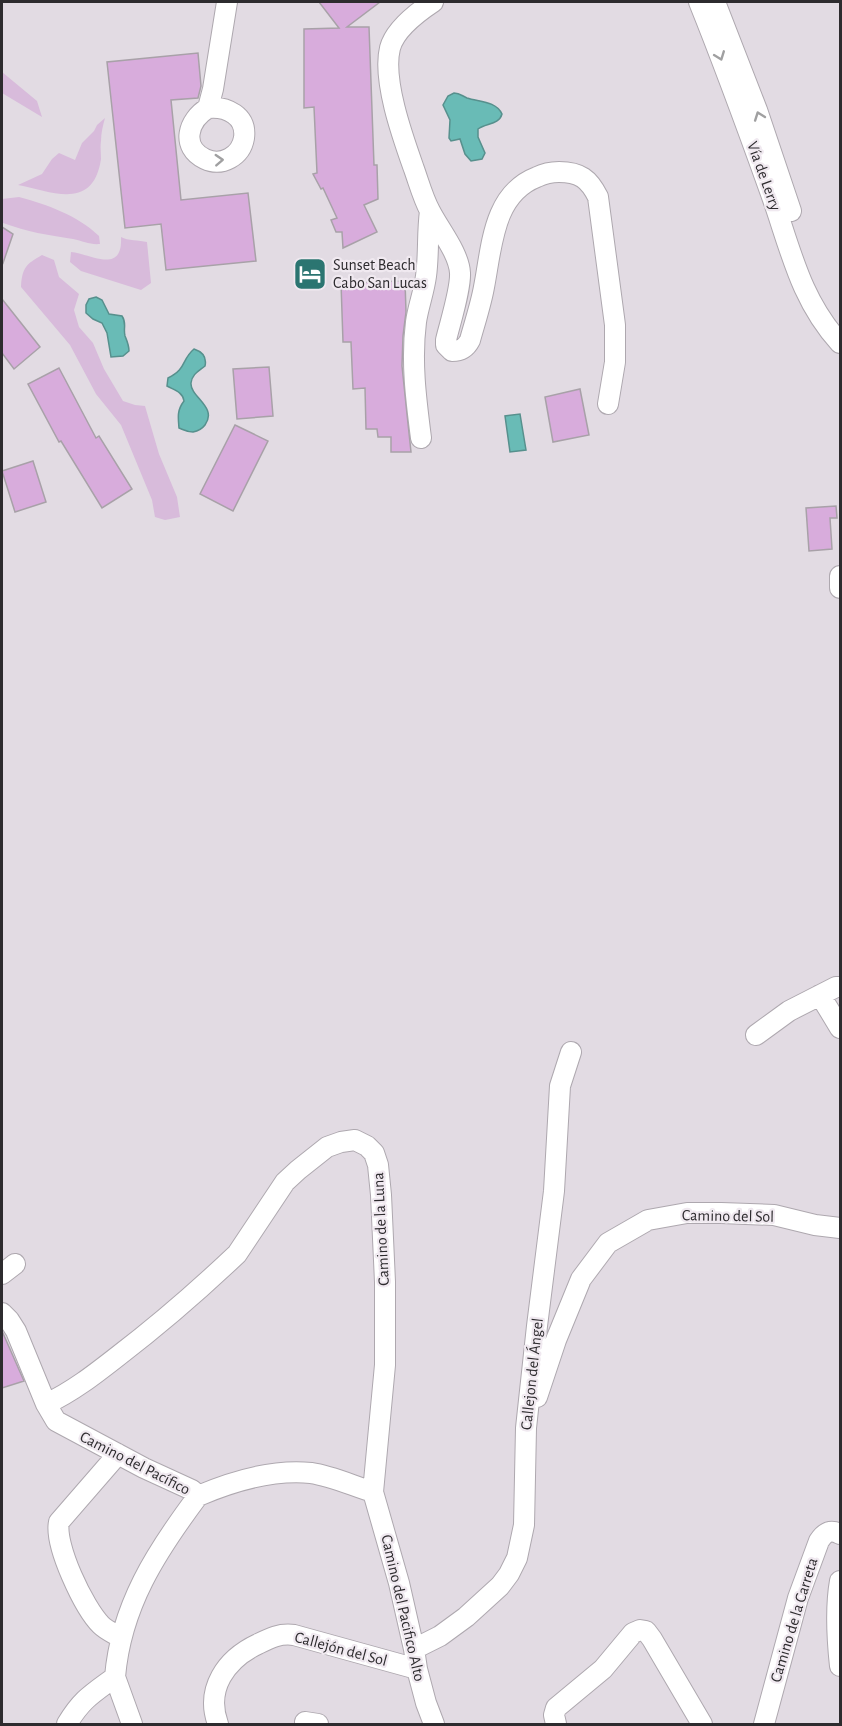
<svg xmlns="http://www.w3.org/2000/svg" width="842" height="1726" viewBox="0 0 842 1726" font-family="'Alegreya Sans',sans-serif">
  <rect width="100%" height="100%" fill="#e2dbe3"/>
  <!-- green -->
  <path fill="#d8bbdb" d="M2 72 37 101 42 117 2 93Z
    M105 118C103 125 101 133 101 141 100 147 101 153 101 159 93 211 53 192 18 185L42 174 52 159 59 153 75 160 82 143 94 131 97 125Z
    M19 197C48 205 77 215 99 236L100 244C90 245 83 241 73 239 47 235 28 232 3 223L2 222V199Z
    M121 237C128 241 139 240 147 242L151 283 141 290 81 271 70 262 71 252C91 254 123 275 121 237Z
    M42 255 54 260 59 277 79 294 74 310 79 327 93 343 104 369 123 401 135 405 145 406 159 454 177 497 180 517 165 520 155 517 152 500 121 425 96 394 70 345 21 287C22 268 26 264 42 255Z"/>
  <!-- water -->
  <path fill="#69bbb6" stroke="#57908d" stroke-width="1.5" d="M454 93C460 93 462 96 467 98 479 102 496 101 502 114 499 125 486 123 478 129V137L485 153 482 159 471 161 465 154 460 139 451 141 449 138 450 120 443 105 448 96Z
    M96 297 102 300 109 314 122 316C127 323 123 328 125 336 127 341 129 345 129 351L123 356 111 357 107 333 102 323 93 319 86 313V305L89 299Z
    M194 349C203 352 207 357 205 366 199 371 192 374 191 383 190 397 218 407 205 425 202 429 198 431 193 432 187 432 184 430 179 428 178 417 177 410 184 401 183 392 174 390 167 386L168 378C187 369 181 360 194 349Z
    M520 414 526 450 510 452 505 416Z"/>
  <!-- building -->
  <path fill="#d8acdc" stroke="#a8a1a8" stroke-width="1.5" d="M319 2H380L347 27H369L374 165H377L378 199 364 205 377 232 343 248 342 232H336L331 220 337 218 323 188 321 189 313 174 317 173 314 107 304 108V29L339 28Z
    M198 53 201 86 198 98 171 100 181 200 248 193 256 261 166 270 161 224 125 228 107 62Z
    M2 227 13 234 3 263 2 262Z
    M405 281 406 312 403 336 402 366 411 452H391V437H378L377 429H366L365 388 353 389 351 342H343L341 283Z
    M2 299 40 347 14 369 2 353Z
    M269 367 273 416 237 419 233 369Z
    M59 368 96 438 99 436 132 489 102 508 61 441 59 442 28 384Z
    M580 389 589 435 553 442 545 397Z
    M235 425 268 441 233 511 200 494Z
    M33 461 46 502 15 512 2 471Z
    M836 506 837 518H830L832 549 809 551 806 508Z
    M2 1331 24 1381 2 1388Z"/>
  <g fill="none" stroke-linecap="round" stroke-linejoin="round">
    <defs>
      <path id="minor" d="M433 2C418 12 395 29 390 48 382 80 403 138 414 169 419 183 423 198 430 211 439 229 459 253 460 273 461 289 450 323 446 340V345L452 351C461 351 466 348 470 340 475 322 481 304 484 287 492 246 493 194 537 177 543 174 551 172 559 172 580 172 589 179 598 197L615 325V362L608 404
        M699 2C724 64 747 127 770 191 790 246 799 298 840 343
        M715 2 757 110 791 211
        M208 108C227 106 247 116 244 138 241 156 222 167 205 159 180 147 188 120 208 108L213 89 227 2
        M421 438C416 399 411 361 416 322 418 307 424 292 426 276 429 255 427 233 430 211
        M840 576V588
        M820 995 840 1028
        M756 1035 789 1011 836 987H840
        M2 1274 15 1264
        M2 1313 9 1320 16 1331 46 1404 56 1421 144 1468 192 1490 198 1496C233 1481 272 1469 311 1473 332 1476 353 1486 373 1492
        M537 1397 556 1340 581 1279 608 1243 648 1220 687 1213H721L774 1215 815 1225 840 1228
        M46 1404C72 1392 95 1374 118 1356 160 1324 199 1290 237 1254L285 1182 298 1170 327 1147 341 1142 355 1140 367 1146 374 1153 378 1165 381 1195 385 1282V1365L373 1492 399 1583 414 1649 417 1669 426 1703 434 1724
        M118 1454 59 1522C54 1545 84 1608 101 1625 106 1630 113 1633 120 1637
        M840 1581C835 1609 837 1638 840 1666
        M414 1649 440 1636 466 1617 500 1586 509 1574 517 1558 524 1525 526 1428 537 1326 554 1191 560 1086 571 1052
        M115 1677 132 1724
        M305 1722 318 1724
        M67 1724C82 1699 92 1694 115 1677 121 1606 156 1552 198 1496
        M218 1724C205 1689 226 1659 258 1644 270 1638 280 1633 294 1635L417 1669
        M556 1724 554 1715 556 1708 603 1669 633 1633 640 1630 646 1631 652 1639 702 1724
        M764 1724 798 1598 819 1541C825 1532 830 1529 840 1534"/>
    </defs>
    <!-- minor casing -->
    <use href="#minor" stroke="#aea8af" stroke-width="22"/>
    <!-- minor -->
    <use href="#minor" stroke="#fff" stroke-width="20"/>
  </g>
  <!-- one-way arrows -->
  <defs><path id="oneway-chevron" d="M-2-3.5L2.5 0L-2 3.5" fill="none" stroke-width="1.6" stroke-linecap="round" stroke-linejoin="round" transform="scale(1.5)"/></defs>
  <g stroke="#a0a0a1">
    <use href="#oneway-chevron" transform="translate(720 56) rotate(69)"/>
    <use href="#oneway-chevron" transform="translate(759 116) rotate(-110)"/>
    <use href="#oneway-chevron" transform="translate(219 160) rotate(-3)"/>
  </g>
  <!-- icons -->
  <defs>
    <symbol id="hotel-square" viewBox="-11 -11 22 22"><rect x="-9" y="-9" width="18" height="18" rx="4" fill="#2b7571" stroke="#f0e9f0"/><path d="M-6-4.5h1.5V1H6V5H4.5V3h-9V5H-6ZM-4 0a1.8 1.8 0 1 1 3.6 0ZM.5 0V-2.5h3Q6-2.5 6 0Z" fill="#fff"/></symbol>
  </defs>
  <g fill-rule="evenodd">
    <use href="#hotel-square" x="291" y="255" width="38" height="38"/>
  </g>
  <g text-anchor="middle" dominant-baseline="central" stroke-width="4.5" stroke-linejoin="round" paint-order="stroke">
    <!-- street labels -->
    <g font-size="16" fill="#2d2b2e" stroke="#f0e9f0">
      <text transform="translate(764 176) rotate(70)">Vía de Lerry</text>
      <text transform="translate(728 1216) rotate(1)">Camino del Sol</text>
      <text transform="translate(381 1229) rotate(-93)">Camino de la Luna</text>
      <text transform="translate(532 1374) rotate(-84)">Callejon del Ángel</text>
      <text transform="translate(135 1463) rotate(27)">Camino del Pacífico</text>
      <text transform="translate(403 1608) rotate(77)">Camino del Pacifico Alto</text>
      <text transform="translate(794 1620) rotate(-73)">Camino de la Carreta</text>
      <text transform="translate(341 1649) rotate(15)">Callejón del Sol</text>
    </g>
    <!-- poi labels -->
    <g font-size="16" fill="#2d2b2e" stroke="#f0e9f0" text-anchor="start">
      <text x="333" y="265">Sunset Beach<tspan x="333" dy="18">Cabo San Lucas</tspan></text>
    </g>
  </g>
  <!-- border -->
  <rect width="842" height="1726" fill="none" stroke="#2d2b2e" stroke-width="6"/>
</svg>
